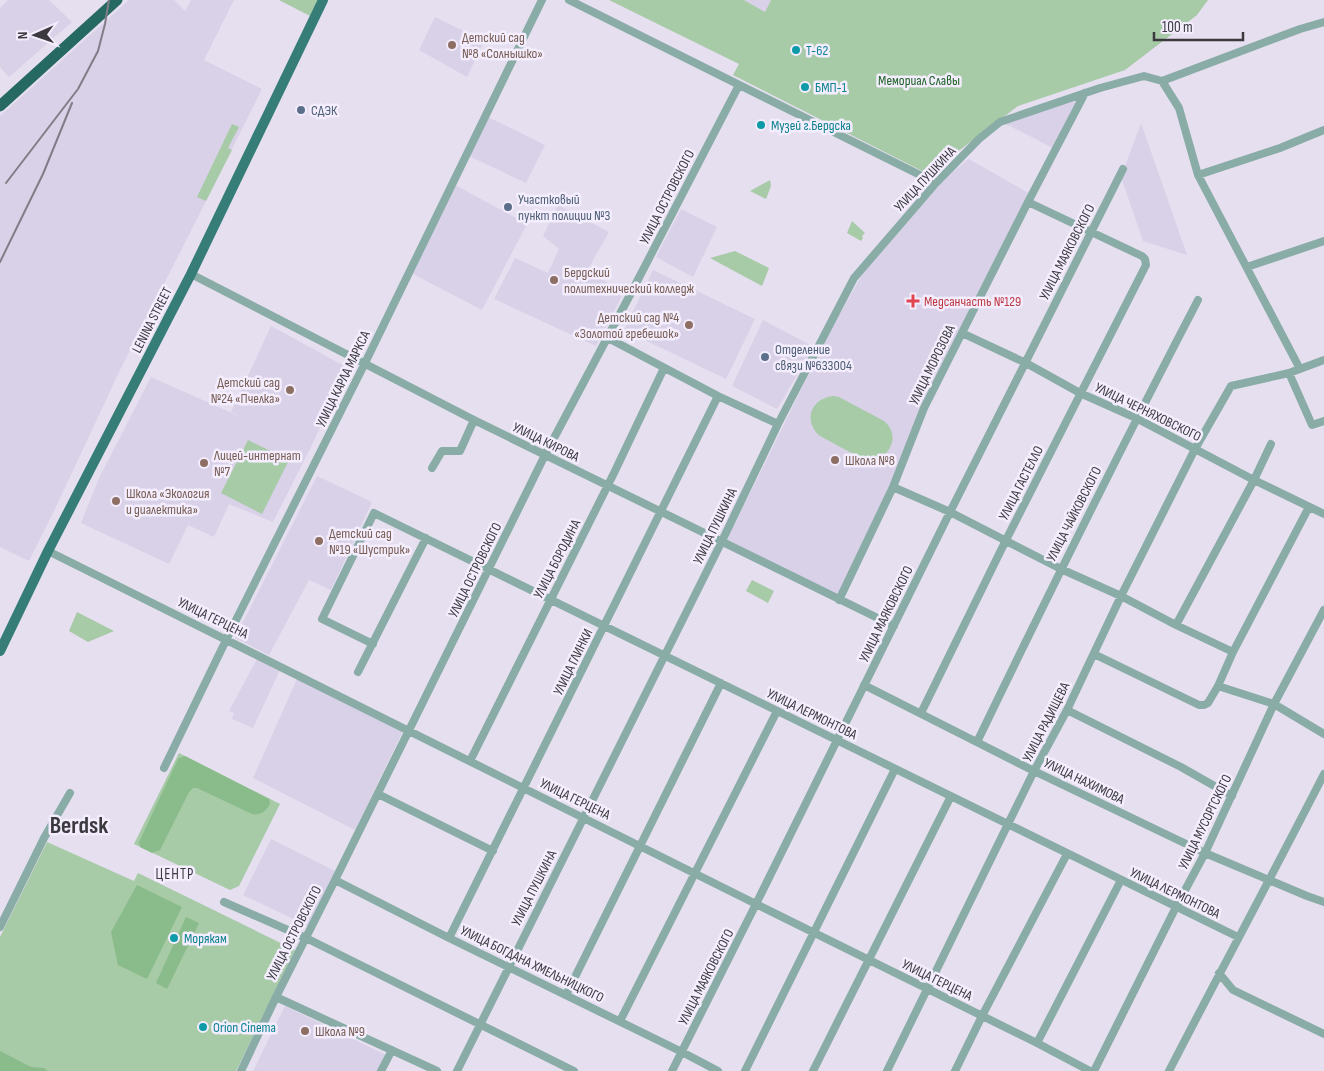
<svg xmlns="http://www.w3.org/2000/svg" width="1324" height="1071" viewBox="0 0 1324 1071" font-family="'Sofia Sans Condensed',sans-serif">
  <rect width="100%" height="100%" fill="#e6dff0"/>
  <!-- built -->
  <path fill="#d9d1e7" d="M8 0H49L72 22 9 77 0 67V8Z
    M129 0H174L185 11 191 0H234L204 60 262 89 197 219 120 370 55 509 29 561 0 547V116Z
    M744 0H771L765 12Z
    M435 17 484 41 467 77 419 50Z
    M1079 100 1053 148 1004 123 1058 103Z
    M488 117 545 145 526 183 469 156Z
    M1141 123 1187 255 1143 241 1121 177Z
    M969 159 1030 194 864 544 837 595 727 540 828 335 867 266 949 175Z
    M455 185 527 224 482 310 413 274Z
    M558 205 609 232 587 271 624 292 596 346 494 299 515 258 548 273 559 249 543 236Z
    M681 209 717 227 693 277 656 257Z
    M653 270 755 319 726 379 624 330Z
    M763 320 814 347 777 409 732 386Z
    M271 326 348 368 310 449 273 522 229 504 214 537 188 525 169 564 81 523 99 478 151 377 252 422 231 412Z
    M317 476 372 502 331 590 309 580 269 655 235 638Z
    M257 659 280 670 253 728 232 719 234 713 229 711Z
    M297 679 403 731 355 830 253 778Z
    M271 839 335 871 308 926 243 895Z
    M285 1006 388 1056 380 1071H253Z"/>
  <!-- green -->
  <path fill="#a7caa7" d="M279 0H318L310 16Z
    M609 0H744L765 12 771 0H1208L1197 15 1125 70 1018 106 928 174 733 75 739 64Z
    M232 124 239 127 228 148 232 150 206 201 197 197Z
    M770 180 771 186 766 199 750 191Z
    M852 221 865 233 862 236 863 238 861 241 847 233Z
    M735 251 769 268 762 286 710 258Z
    M833 396 839 397 884 421C891 427 895 436 891 445 888 454 879 460 870 460 860 459 830 441 820 436 803 421 810 399 833 396Z
    M248 440 289 460 262 514 221 493Z
    M752 580 774 591 768 603 746 591Z
    M77 612 114 631 88 642 69 631Z
    M179 753 280 804 239 886 230 890 134 844Z
    M47 842 134 881 138 873 295 950 236 1071H0V937Z"/>
  <!-- forest -->
  <path fill="#8abb8b" d="M185 756 269 799 270 804C265 812 262 815 252 814L197 788H193L189 792 160 850 152 853 140 847 139 842 178 759Z
    M137 885 182 907 147 979 118 965 111 932Z
    M186 917 199 923 167 989 156 983Z
    M0 1051 31 1067 44 1068 48 1071H0Z"/>
  <g fill="none" stroke-linecap="round" stroke-linejoin="round">
    <!-- minor -->
    <path stroke="#89aca7" stroke-width="8" d="M569 0 936 183
      M1162 81 1300 29 1324 22
      M1198 175 1280 148 1324 130
      M1247 267 1324 241
      M191 274 474 420 894 626
      M962 333 1026 363 1080 393 1136 418 1254 480 1324 514
      M608 338 718 396 778 424
      M1289 373 1312 425 1324 421
      M432 468 442 451H460L474 420
      M893 487 950 512 1061 569 1121 596 1176 625 1233 652
      M48 551 756 904 1037 1043 1090 1071
      M839 600 893 487 924 408 1028 202 1085 93
      M1176 625 1254 480 1271 444
      M373 644 322 619 374 513 1238 937
      M1094 654 1199 705H1204L1208 703 1218 686 1233 652 1309 507
      M358 672 426 538
      M864 685 1034 771 1205 853 1307 896 1324 902
      M1218 686 1274 704 1324 734
      M1067 710 1181 767 1232 796
      M921 713 1006 540 1146 265 1145 259 1142 256 1028 202
      M977 742C1049 593 1122 446 1198 300
      M470 761 614 473 664 368
      M164 768 230 632 365 363 542 0
      M378 794 493 851
      M335 880 449 938 682 1052 718 1071
      M224 902 306 938 574 1071
      M0 927 44 838 70 793
      M449 938 718 396
      M1219 973 1233 990 1324 1034
      M566 995 721 683
      M276 997 437 1071
      M620 1021 777 711
      M1037 1043 1121 880
      M241 1071 276 997 335 880 545 455 631 293 739 85
      M381 1071 392 1050
      M457 1071 722 541 778 424 854 278 936 183 979 139 1000 122 1100 88 1144 76 1162 81 1179 108 1198 175 1300 369
      M672 1071 756 904 950 512 1123 169
      M745 1071 895 769
      M813 1071 951 796
      M887 1071 1034 771 1067 710 1121 596 1195 449 1231 386 1289 373 1324 360
      M955 1071 982 1016 1067 854
      M1094 1071 1176 907 1205 853 1274 704 1324 610
      M1169 1071C1220 972 1273 874 1324 774"/>
    <!-- major -->
    <path stroke="#357d76" stroke-width="10" d="M0 651 48 551 191 274 323 0"/>
    <!-- highway -->
    <path stroke="#256962" stroke-width="11" d="M0 106 117 0"/>
    <!-- rail -->
    <path stroke="#817c87" stroke-width="2" d="M6 183 78 89 98 51 105 24 109 0
      M0 262 43 174 72 103"/>
  </g>
  <!-- markers -->
  <g fill="#8d6e63" stroke="#f3edfd" stroke-width="2">
    <circle cx="452" cy="45" r="5"/>
    <circle cx="554" cy="280" r="5"/>
    <circle cx="689" cy="325" r="5"/>
    <circle cx="290" cy="390" r="5"/>
    <circle cx="835" cy="460" r="5"/>
    <circle cx="204" cy="463" r="5"/>
    <circle cx="116" cy="501" r="5"/>
    <circle cx="319" cy="541" r="5"/>
    <circle cx="305" cy="1031" r="5"/>
  </g>
  <g fill="#0f9aa8" stroke="#f3edfd" stroke-width="2">
    <circle cx="796" cy="50" r="5"/>
    <circle cx="805" cy="87" r="5"/>
    <circle cx="761" cy="125" r="5"/>
    <circle cx="174" cy="938" r="5"/>
    <circle cx="203" cy="1027" r="5"/>
  </g>
  <g fill="#5c6f8a" stroke="#f3edfd" stroke-width="2">
    <circle cx="301" cy="110" r="5"/>
    <circle cx="508" cy="207" r="5"/>
    <circle cx="765" cy="357" r="5"/>
  </g>
  <path fill="#e0444e" stroke="#f3edfd" stroke-width="2" d="M910.5 293.5h5v5h5v5h-5v5h-5v-5h-5v-5h5z"/>
  <g text-anchor="middle" dominant-baseline="central" stroke-width="5" stroke-linejoin="round" paint-order="stroke">
    <!-- education labels -->
    <g font-size="14" fill="#785e54" stroke="#f3edfd" text-anchor="start">
      <text x="462" y="37">Детский сад<tspan x="462" dy="16">№8 «Солнышко»</tspan></text>
      <text x="564" y="272">Бердский<tspan x="564" dy="16">политехнический колледж</tspan></text>
      <text x="679" y="317" text-anchor="end">Детский сад №4<tspan x="679" dy="16">«Золотой гребешок»</tspan></text>
      <text x="280" y="382" text-anchor="end">Детский сад<tspan x="280" dy="16">№24 «Пчелка»</tspan></text>
      <text x="214" y="455">Лицей-интернат<tspan x="214" dy="16">№7</tspan></text>
      <text x="845" y="460">Школа №8</text>
      <text x="126" y="493">Школа «Экология<tspan x="126" dy="16">и диалектика»</tspan></text>
      <text x="329" y="533">Детский сад<tspan x="329" dy="16">№19 «Шустрик»</tspan></text>
      <text x="315" y="1031">Школа №9</text>
    </g>
    <!-- culture labels -->
    <g font-size="14" fill="#0d838f" stroke="#f3edfd" text-anchor="start">
      <text x="806" y="50">Т-62</text>
      <text x="815" y="87">БМП-1</text>
      <text x="771" y="125">Музей г.Бердска</text>
      <text x="184" y="938">Морякам</text>
      <text x="213" y="1027">Orion Cinema</text>
    </g>
    <!-- park labels -->
    <g font-size="14" fill="#1e6225" stroke="#f3edfd">
      <text x="919" y="80">Мемориал Славы</text>
    </g>
    <!-- service labels -->
    <g font-size="14" fill="#4e5e75" stroke="#f3edfd" text-anchor="start">
      <text x="311" y="110">СДЭК</text>
      <text x="518" y="199">Участковый<tspan x="518" dy="16">пункт полиции №3</tspan></text>
      <text x="775" y="349">Отделение<tspan x="775" dy="16">связи №633004</tspan></text>
    </g>
    <!-- street labels -->
    <g font-size="14" fill="#3c393f" stroke="#f3edfd">
      <text transform="translate(925 179) rotate(-47)">УЛИЦА ПУШКИНА</text>
      <text transform="translate(667 197) rotate(-63)">УЛИЦА ОСТРОВСКОГО</text>
      <text transform="translate(1067 252) rotate(-63)">УЛИЦА МАЯКОВСКОГО</text>
      <text transform="translate(152 320) rotate(-63)">LENINA STREET</text>
      <text transform="translate(932 365) rotate(-64)">УЛИЦА МОРОЗОВА</text>
      <text transform="translate(343 379) rotate(-64)">УЛИЦА КАРЛА МАРКСА</text>
      <text transform="translate(1148 412) rotate(26)">УЛИЦА ЧЕРНЯХОВСКОГО</text>
      <text transform="translate(546 442) rotate(26)">УЛИЦА КИРОВА</text>
      <text transform="translate(1021 483) rotate(-63)">УЛИЦА ГАСТЕЛЛО</text>
      <text transform="translate(1074 514) rotate(-63)">УЛИЦА ЧАЙКОВСКОГО</text>
      <text transform="translate(715 526) rotate(-64)">УЛИЦА ПУШКИНА</text>
      <text transform="translate(557 559) rotate(-63)">УЛИЦА БОРОДИНА</text>
      <text transform="translate(475 570) rotate(-64)">УЛИЦА ОСТРОВСКОГО</text>
      <text transform="translate(886 614) rotate(-64)">УЛИЦА МАЯКОВСКОГО</text>
      <text transform="translate(213 618) rotate(26)">УЛИЦА ГЕРЦЕНА</text>
      <text transform="translate(573 662) rotate(-64)">УЛИЦА ГЛИНКИ</text>
      <text transform="translate(812 714) rotate(26)">УЛИЦА ЛЕРМОНТОВА</text>
      <text transform="translate(1046 722) rotate(-63)">УЛИЦА РАДИЩЕВА</text>
      <text transform="translate(1084 781) rotate(26)">УЛИЦА НАХИМОВА</text>
      <text transform="translate(575 799) rotate(26)">УЛИЦА ГЕРЦЕНА</text>
      <text transform="translate(1205 822) rotate(-64)">УЛИЦА МУСОРГСКОГО</text>
      <text transform="translate(534 888) rotate(-63)">УЛИЦА ПУШКИНА</text>
      <text transform="translate(1175 893) rotate(26)">УЛИЦА ЛЕРМОНТОВА</text>
      <text transform="translate(294 933) rotate(-63)">УЛИЦА ОСТРОВСКОГО</text>
      <text transform="translate(532 964) rotate(26)">УЛИЦА БОГДАНА ХМЕЛЬНИЦКОГО</text>
      <text transform="translate(706 977) rotate(-63)">УЛИЦА МАЯКОВСКОГО</text>
      <text transform="translate(937 980) rotate(26)">УЛИЦА ГЕРЦЕНА</text>
    </g>
    <!-- health labels -->
    <g font-size="14" fill="#be3a42" stroke="#f3edfd" text-anchor="start">
      <text x="924" y="301">Медсанчасть №129</text>
    </g>
    <!-- neighbourhood labels -->
    <g font-size="15" letter-spacing="1" fill="#3c393f" stroke="#f3edfd">
      <text x="175" y="874">ЦЕНТР</text>
    </g>
    <!-- town labels -->
    <g font-size="24" font-weight="bold" fill="#3c393f" stroke="#f3edfd">
      <text x="79" y="825">Berdsk</text>
    </g>
  </g>
  <!-- north arrow -->
  <g transform="translate(35 35) rotate(268)" stroke="#f3edfd" stroke-width="4" paint-order="stroke">
  <path d="M0-4L9 19L0 12L-9 19Z" fill="#3c393f"/>
  <text y="-8" font-size="14" font-weight="bold" text-anchor="middle" fill="#3c393f">N</text>
  </g>
  <!-- scale -->
  <path d="M1154 32v8h89v-8" fill="none" stroke="#3c393f" stroke-width="2.5"/>
  <text x="1162" y="32" font-size="15" fill="#3c393f" stroke="#f3edfd" stroke-width="4" paint-order="stroke">100 m</text>
</svg>
